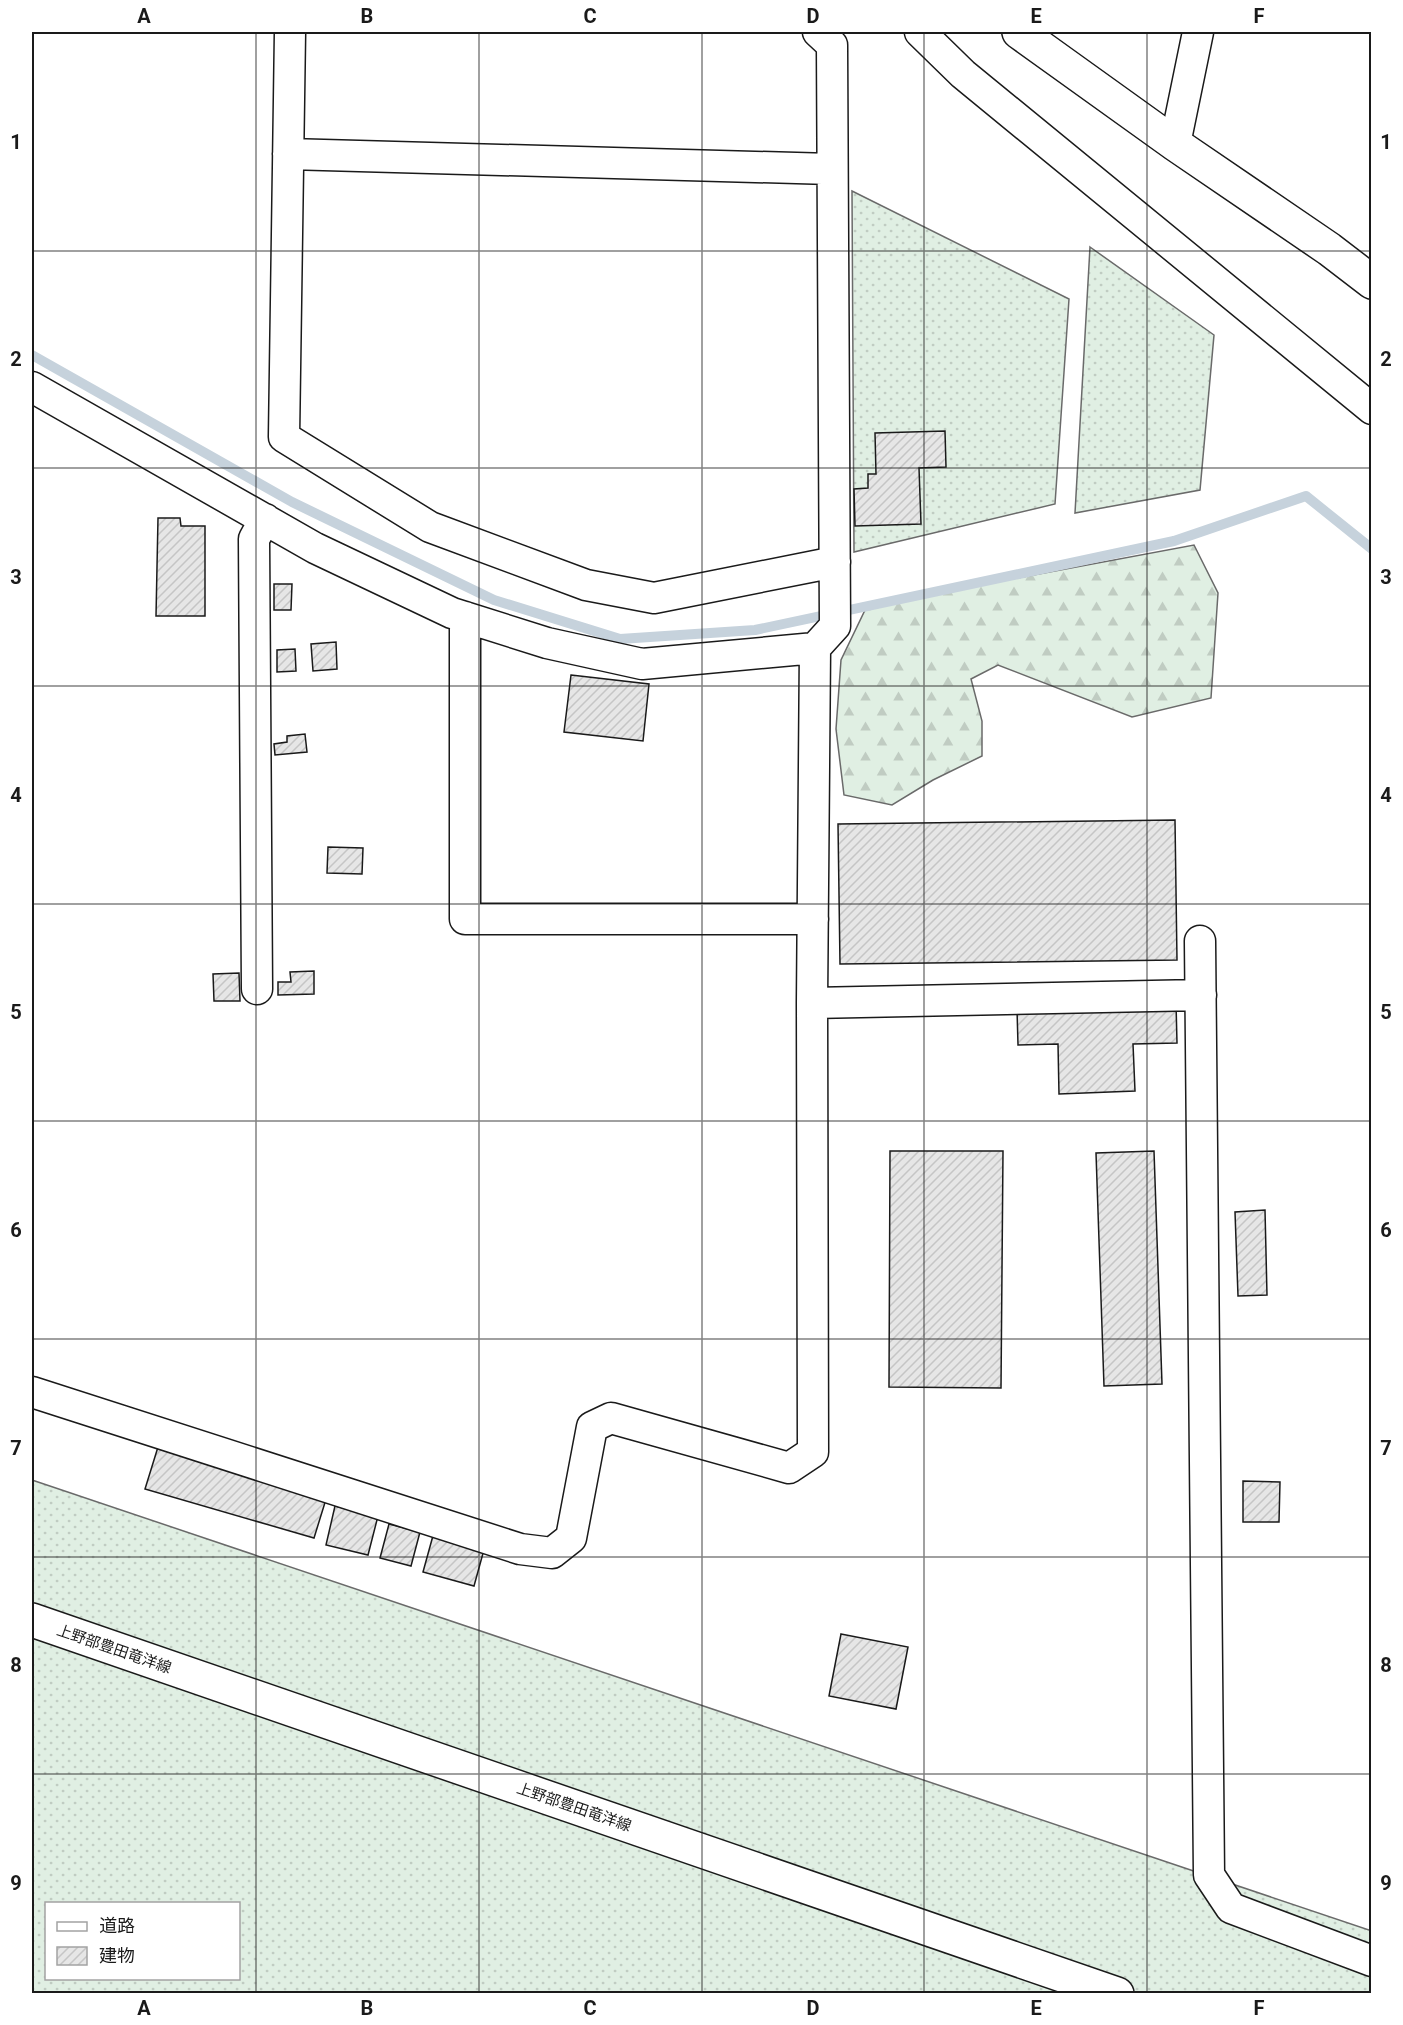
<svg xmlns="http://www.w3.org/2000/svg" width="1403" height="2025" viewBox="0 0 1403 2025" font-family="Roboto,'Noto Sans JP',sans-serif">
  <defs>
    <pattern id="grass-dots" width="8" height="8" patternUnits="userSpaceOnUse" patternTransform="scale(1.5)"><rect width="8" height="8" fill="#e0efe3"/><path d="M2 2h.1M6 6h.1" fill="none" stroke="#c0ccc2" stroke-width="1.8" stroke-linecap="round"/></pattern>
    <pattern id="forest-firs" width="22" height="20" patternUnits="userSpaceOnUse" patternTransform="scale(1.5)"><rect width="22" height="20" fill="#e0efe3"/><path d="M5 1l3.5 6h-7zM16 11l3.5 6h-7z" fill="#c0ccc2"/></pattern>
    <pattern id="building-hatch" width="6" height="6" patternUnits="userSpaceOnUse" patternTransform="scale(1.5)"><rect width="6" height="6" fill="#e6e6e6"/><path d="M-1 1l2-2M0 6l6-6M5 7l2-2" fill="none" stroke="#c5c5c5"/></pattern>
  </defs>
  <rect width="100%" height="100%" fill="#fff"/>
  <!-- grass -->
  <path fill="url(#grass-dots)" stroke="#6a6a6a" stroke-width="1.5" fill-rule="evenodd" d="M852 191 1069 299 1055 504 854 552Z
    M1090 247 1214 335 1200 490 1075 513Z
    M32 1480 1372 1931 1371 1994H32ZM46 1904H238V1978H46Z"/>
  <!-- forest -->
  <path fill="url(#forest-firs)" stroke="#6a6a6a" stroke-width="1.5" d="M1194 545 1218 593 1211 698 1132 717 998 665 971 679 982 721V756L933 780 892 805 844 795 836 729 841 660 867 606Z"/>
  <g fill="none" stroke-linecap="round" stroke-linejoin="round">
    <!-- stream -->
    <path stroke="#c6d2dc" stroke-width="10" d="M32 355 292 502 494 600 620 639 755 630 1174 541 1306 496 1372 549"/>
  </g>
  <!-- building -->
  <path fill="url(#building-hatch)" stroke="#1a1a1a" stroke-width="1.5" d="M945 431 946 467 919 468 921 524 855 526 854 489 868 488V474H876L875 433Z
    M158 518H180L181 526H205V616H156Z
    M274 584H292L291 610H274Z
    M336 642 337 669 313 671 311 644Z
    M295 649 296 671 277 672V650Z
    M571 675 649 684 643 741 564 732Z
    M305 734 307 752 275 755 274 744 287 742V736Z
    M1175 820 1177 960 840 964 838 824Z
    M328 847 363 848 362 874 327 873Z
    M314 971V994L278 995V982H291L290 972Z
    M239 973 240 1001H214L213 974Z
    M1176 1003 1177 1043 1133 1044 1135 1091 1059 1094 1058 1044 1018 1045 1017 1009Z
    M890 1151H1003L1001 1388 889 1387Z
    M1154 1151 1162 1384 1104 1386 1096 1153Z
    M1265 1210 1267 1295 1238 1296 1235 1212Z
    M158 1447 327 1496 314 1538 145 1489Z
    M1243 1481 1280 1482 1279 1522H1243Z
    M335 1506 378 1516 368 1555 326 1545Z
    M389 1524 420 1532 411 1566 380 1558Z
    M434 1532 485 1546 474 1586 423 1572Z
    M841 1634 908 1647 896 1709 829 1696Z"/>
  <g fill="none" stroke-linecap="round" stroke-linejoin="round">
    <defs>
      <path id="street" d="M290 32 284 437 430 527 586 585 654 598 835 562
        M920 32 963 74 1372 409
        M1175 144 1198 32
        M288 154 831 169
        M32 387 315 548 452 613 547 643 642 664 815 648
        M465 617V919H813
        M1200 941 1209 1875 1231 1908 1372 1961
        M257 989 254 539 265 519
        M812 1003 1201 995
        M32 1392 520 1549 552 1553 571 1538 592 1427 611 1418 789 1468 813 1452 812 1003 815 648 835 626 832 45 818 32"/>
      <path id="secondary" d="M1019 32 1175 144 1329 249 1372 282
        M32 1620 1117 1994"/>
    </defs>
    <!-- street casing -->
    <use href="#street" stroke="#1a1a1a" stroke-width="33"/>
    <!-- secondary casing -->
    <use href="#secondary" stroke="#1a1a1a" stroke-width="36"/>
    <!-- street -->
    <use href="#street" stroke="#fff" stroke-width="30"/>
    <!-- secondary -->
    <use href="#secondary" stroke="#fff" stroke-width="33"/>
  </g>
  <!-- grid -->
  <path fill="none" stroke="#1a1a1a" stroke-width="1.5" stroke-opacity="0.55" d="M256 32V1994M479 32V1994M702 32V1994M924 32V1994M1147 32V1994M32 251H1372M32 468H1372M32 686H1372M32 904H1372M32 1121H1372M32 1339H1372M32 1557H1372M32 1774H1372"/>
  <g text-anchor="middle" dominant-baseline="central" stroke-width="4.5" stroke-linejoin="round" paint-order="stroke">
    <!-- street labels -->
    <g font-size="15" fill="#1a1a1a" stroke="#fff">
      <text transform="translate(114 1649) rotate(19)">上野部豊田竜洋線</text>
      <text transform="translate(574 1807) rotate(19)">上野部豊田竜洋線</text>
    </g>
  </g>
  <!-- border -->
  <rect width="1403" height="2025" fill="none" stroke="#ffffff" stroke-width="66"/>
  <!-- legend -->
  <rect x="45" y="1902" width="195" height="78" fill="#ffffff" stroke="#a3a3a3" stroke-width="1.5"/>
  <rect x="57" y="1922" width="30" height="9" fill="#ffffff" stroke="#a3a3a3" stroke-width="1.5"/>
  <text x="99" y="1932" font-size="18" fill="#1a1a1a">道路</text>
  <rect x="57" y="1947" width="30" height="18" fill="url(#building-hatch)" stroke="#a3a3a3" stroke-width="1.5"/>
  <text x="99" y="1962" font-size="18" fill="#1a1a1a">建物</text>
  <rect x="33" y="33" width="1337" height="1959" fill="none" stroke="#1a1a1a" stroke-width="2"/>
  <g font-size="20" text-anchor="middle" font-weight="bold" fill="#1a1a1a">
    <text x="144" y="23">A</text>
    <text x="367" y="23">B</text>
    <text x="590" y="23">C</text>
    <text x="813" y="23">D</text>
    <text x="1036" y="23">E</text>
    <text x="1259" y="23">F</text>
    <text x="16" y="149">1</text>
    <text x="1386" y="149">1</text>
    <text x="16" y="366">2</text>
    <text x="1386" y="366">2</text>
    <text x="16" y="584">3</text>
    <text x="1386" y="584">3</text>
    <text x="16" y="802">4</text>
    <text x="1386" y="802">4</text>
    <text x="16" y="1019">5</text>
    <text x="1386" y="1019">5</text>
    <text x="16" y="1237">6</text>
    <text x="1386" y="1237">6</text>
    <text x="16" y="1455">7</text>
    <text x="1386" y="1455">7</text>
    <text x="16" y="1672">8</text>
    <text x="1386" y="1672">8</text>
    <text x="16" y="1890">9</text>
    <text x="1386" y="1890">9</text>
    <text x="144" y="2015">A</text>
    <text x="367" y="2015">B</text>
    <text x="590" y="2015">C</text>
    <text x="813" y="2015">D</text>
    <text x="1036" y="2015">E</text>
    <text x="1259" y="2015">F</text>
  </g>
</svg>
